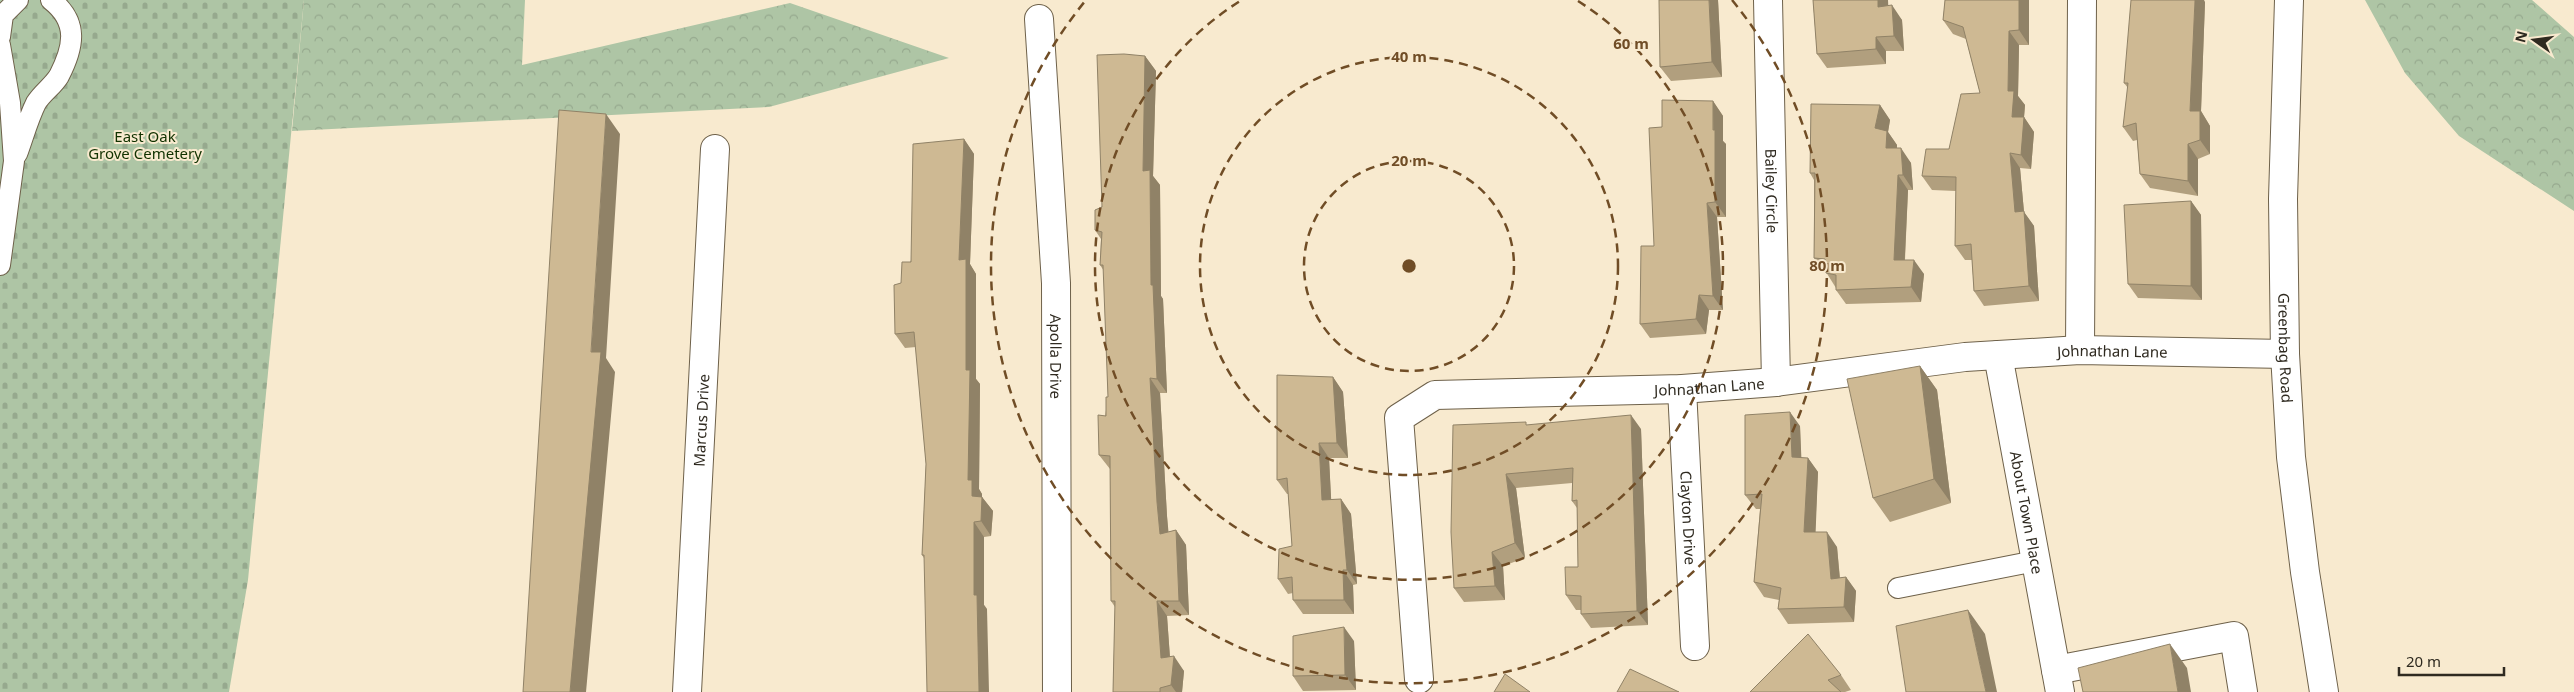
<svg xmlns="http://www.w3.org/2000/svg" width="2574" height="692" viewBox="0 0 2574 692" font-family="'Noto Sans',sans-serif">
  <defs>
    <pattern id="forest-crowns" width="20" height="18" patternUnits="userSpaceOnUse" patternTransform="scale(1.25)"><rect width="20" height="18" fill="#aec5a5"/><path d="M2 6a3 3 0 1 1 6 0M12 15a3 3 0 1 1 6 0" fill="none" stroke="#96a98e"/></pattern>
    <pattern id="cemetery-stones" width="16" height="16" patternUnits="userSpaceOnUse" patternTransform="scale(1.25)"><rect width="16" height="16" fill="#aec5a5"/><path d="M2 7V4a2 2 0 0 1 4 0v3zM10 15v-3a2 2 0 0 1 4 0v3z" fill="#96a98e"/></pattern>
  </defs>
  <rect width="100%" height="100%" fill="#f8eacf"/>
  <!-- forest -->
  <path fill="url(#forest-crowns)" d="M304 0H525L522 65 790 3 949 58 769 107 292 131Z
    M2365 0H2532L2574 37V211L2459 136 2405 73Z"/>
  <!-- cemetery -->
  <path fill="url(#cemetery-stones)" d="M0 0H304L248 580 229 692H0Z"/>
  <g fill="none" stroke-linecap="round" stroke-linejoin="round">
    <defs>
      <path id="service" d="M0 37 3 15 18 0
        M0 45 10 103 14 161 0 265
        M17 154C23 138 28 119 36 103 42 93 53 86 59 76 74 47 79 22 51 0
        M1898 588 2035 561"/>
      <g id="minor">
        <path id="s1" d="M1768 0 1776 382"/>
        <path id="s2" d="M1039 19 1056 283 1057 692"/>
        <path d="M2080 350 2082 0"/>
        <path id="s3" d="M1998 355 2060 692"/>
        <path id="s4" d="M1682 389 1695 646"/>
        <path d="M2056 670 2234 636 2243 692"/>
        <path id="s5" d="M1419 679 1399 418 1435 395 1682 389 1776 382 1965 357 2080 350 2285 354"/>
        <path id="s6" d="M687 692 715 149"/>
      </g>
      <g id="secondary">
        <path id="s7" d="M2289 0 2283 199 2285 354 2291 457 2305 572 2324 692"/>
      </g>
    </defs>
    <!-- service casing -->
    <use href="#service" stroke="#6e614a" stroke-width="22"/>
    <!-- minor casing -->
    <use href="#minor" stroke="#6e614a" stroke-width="30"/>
    <!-- secondary casing -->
    <use href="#secondary" stroke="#6e614a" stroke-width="30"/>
    <!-- service -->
    <use href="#service" stroke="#fff" stroke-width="20"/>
    <!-- minor -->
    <use href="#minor" stroke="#fff" stroke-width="28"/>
    <!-- secondary -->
    <use href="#secondary" stroke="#fff" stroke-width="28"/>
  </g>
  <!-- wall -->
  <path fill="#b19f7e" d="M1718 0 1722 77 1671 81 1660 67Z
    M1813 0H1888V6L1902 20 1904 51H1886V64L1827 68 1817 54Z
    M1945 0H2029V45H2019L2018 96 2025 105 2024 117 2034 132 2031 169 2020 168 2024 212 2034 226 2039 301 1984 306 1974 291 1972 260H1965L1955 246 1956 191 1932 190 1922 176 1949 149 1980 93 1966 39 1953 34 1943 20Z
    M2205 2 2201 111 2210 126V154L2198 159V196L2150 188 2140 174 2137 140 2133 141 2123 127 2128 88 2124 83Z
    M1145 56 1156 71 1153 176 1160 185 1161 296 1163 299 1167 393H1160L1167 516 1168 532 1176 530 1186 545 1189 615 1167 616 1170 657 1184 671 1182 692H1113L1115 607 1111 601 1110 469 1099 455 1108 397 1104 271 1100 265 1101 239 1095 230Z
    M1713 101 1723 116V141L1726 144V217H1717L1723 310H1709L1706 334 1650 338 1640 324 1654 246 1662 127Z
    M1880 105 1890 120 1888 132 1897 145V148L1911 163 1913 190H1908L1905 260 1924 274 1921 302 1846 304 1836 290V288L1826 272H1824L1814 258V180L1810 173Z
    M964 139 974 154 970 264 976 274V379L980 384 979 489 982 494V497L993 511 991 536 984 537V605L987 609 924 558 922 555 926 464 916 347 905 348 895 334 901 283Z
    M2191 201 2201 215 2202 300 2138 298 2128 284Z
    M1920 366 1937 390 1951 503 1890 522 1873 498Z
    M1333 377 1343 392 1348 458H1329L1331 500 1341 499 1351 514 1357 584 1353 585 1354 614H1303L1293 600V593L1288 594 1278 579 1292 546 1288 494H1287L1277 480Z
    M1528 425 1641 429 1648 625 1591 628 1581 614V610H1576L1566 595 1578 567 1577 508 1572 501V483L1516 488 1525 558 1503 566 1505 600 1464 602 1454 588Z
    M1800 426 1801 458H1808L1818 472 1815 532 1837 547 1840 578 1846 577 1856 591 1854 622 1788 624 1778 609 1779 600 1764 597 1754 582 1760 509H1756L1745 495Z
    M1354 641 1356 690 1303 691 1293 676Z
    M1841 675 1851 690 1845 692H1750Z"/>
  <!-- shaded-wall -->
  <path fill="#908267" d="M1709 0H1718L1722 77 1712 62Z
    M1878 0H1888L1889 21 1878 7Z
    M2019 0H2029V45L2019 30Z
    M2195 0H2204L2205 2 2201 111 2210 126V154L2200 140 2190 111Z
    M1892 5 1902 20 1904 51 1894 36Z
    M2009 31 2019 45 2018 96 2025 105 2023 130 2024 117 2034 132 2031 169 2021 155 2012 117 2008 91Z
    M1876 37 1886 51V64L1876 49Z
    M1145 56 1156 71 1153 176 1160 185 1161 296 1163 299 1167 393 1157 379 1143 171Z
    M1713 101 1723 116V141L1726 144V217L1715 202Z
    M1880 105 1890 120 1888 132 1897 145 1896 162 1886 148 1875 128Z
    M606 114 620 134 606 358 615 372 586 692H570Z
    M964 139 974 154 970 264 976 274V379L980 384 979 489 982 494V497L993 511 991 536 981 521 972 496 968 480 966 370 959 260Z
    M2188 144 2198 159V196L2188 181Z
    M1901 148 1911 163 1913 190 1903 175Z
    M2010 153 2020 168 2024 212 2034 226 2039 301 2029 286 2015 212Z
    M1898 175 1908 190 1904 275 1894 260Z
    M2191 201 2201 215 2202 300 2191 286Z
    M1707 203 1717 217 1723 310 1713 296Z
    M1914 260 1924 274 1921 302 1911 287Z
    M1699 295 1709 310 1706 334 1696 319Z
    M1920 366 1937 390 1951 503 1934 479Z
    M1333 377 1343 392 1348 458 1337 443Z
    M1150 378 1160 393 1167 516 1170 548 1160 534 1157 502Z
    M1790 412 1800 426 1802 472 1792 457Z
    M1631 415 1641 429 1648 625 1637 611Z
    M1319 443 1329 458 1332 515 1322 500Z
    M1808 458 1818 472 1815 547 1804 532Z
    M1506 474 1516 488 1525 558 1515 543Z
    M1341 499 1351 514 1357 584 1347 570Z
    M974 522 984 537V605L987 609 989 692H979L974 595Z
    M1176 530 1186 545 1189 615 1179 601Z
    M1827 532 1837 547 1841 593 1831 579Z
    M1492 552 1503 566 1505 600 1495 586Z
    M1343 570 1353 585 1354 614 1344 600Z
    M1846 577 1856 591 1854 622 1844 607Z
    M1157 601 1167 616 1171 673 1161 658Z
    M1968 610 1985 634 1997 692H1986Z
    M1344 627 1354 641 1356 690 1345 675Z
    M2170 644 2187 668 2191 692H2178Z
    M1174 656 1184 671 1182 692H1176L1171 685Z"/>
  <!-- building -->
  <path fill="#ceb993" stroke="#908267" d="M1659 0H1709L1712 62 1660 67Z
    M1813 0H1878V7L1892 5 1894 36 1876 37V49L1817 54Z
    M1945 0H2019V30L2009 31 2008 91H2014L2012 117H2024L2021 155 2010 153 2015 212 2024 211 2029 286 1974 291 1971 244 1955 246 1956 177 1922 176 1926 149H1949L1961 94 1980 93 1963 27 1943 20Z
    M2131 0H2195L2190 111H2200V140L2188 144V181L2140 174 2136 123 2123 127 2128 83H2124Z
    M1124 54 1145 56 1143 171 1150 170 1151 285H1153L1157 379 1150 378 1157 502 1160 534 1176 530 1179 601H1157L1161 658 1174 656 1171 685 1160 688V692H1113L1115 601H1111L1110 456 1099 455 1098 415 1106 416V397H1108L1103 265H1100L1102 232 1095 230V210L1102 207 1097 55Z
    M1662 100 1713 101V130H1715V202L1707 203 1713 296 1699 295 1696 319 1640 324 1641 246H1654L1649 128 1662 127Z
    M1811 104 1880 105 1875 128 1887 131 1886 148H1901L1903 175H1898L1894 260H1914L1911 287 1836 290V275L1826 273 1825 259 1814 258 1815 173H1810Z
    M559 110 606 114 591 352H601L570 692H523Z
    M964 139 959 260 966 259V370H970L968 480H972V496L982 497 981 521 974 522V595H977L979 692H927L924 555H922L926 464 914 332 895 334 894 285 901 283 902 262H911L913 144Z
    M2191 201V286L2128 284 2124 205Z
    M1920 366 1934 479 1873 498 1847 379Z
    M1277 375 1333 377 1337 443H1319L1322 500 1341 499 1347 570H1343L1344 600H1293L1292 577 1278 579 1279 549 1292 546 1287 478 1277 480Z
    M1790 412 1792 457 1808 458 1804 532H1827L1831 579 1846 577 1844 607 1778 609 1781 588 1754 582 1762 494 1745 495V415Z
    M1631 415 1637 611 1581 614V596L1566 595 1565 567H1578L1577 500 1572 501 1573 468 1506 474 1515 543 1492 552 1495 586 1454 588 1451 532 1453 425 1526 422V425Z
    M1968 610 1986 692H1906L1896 626Z
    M1344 627 1345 675 1293 676V636Z
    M1808 634 1841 675 1828 680 1841 692H1750Z
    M2170 644 2178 692H2083L2078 668Z
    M1630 669 1679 692H1617Z
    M1505 674 1530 692H1494Z"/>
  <!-- distance rings -->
  <g fill="none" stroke="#704d26" stroke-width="2.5" stroke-dasharray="9 6">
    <circle cx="1409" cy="266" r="105"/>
    <circle cx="1409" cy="266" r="209"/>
    <path d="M1578 1A314 314 0 1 1 1240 1"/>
    <path d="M1732 0A418 418 0 1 1 1086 0"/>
  </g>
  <g text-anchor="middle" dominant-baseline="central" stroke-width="4" stroke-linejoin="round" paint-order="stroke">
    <!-- park labels -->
    <g font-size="15" fill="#113200" stroke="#f8eacf">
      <text x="145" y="136">East Oak<tspan x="145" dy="17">Grove Cemetery</tspan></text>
    </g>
    <!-- street labels -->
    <g font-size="15" fill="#2f2a20" stroke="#f8eacf">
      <text stroke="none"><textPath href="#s1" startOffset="191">Bailey Circle</textPath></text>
      <text stroke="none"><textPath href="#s7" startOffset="348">Greenbag Road</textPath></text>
      <text stroke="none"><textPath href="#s5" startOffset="984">Johnathan Lane</textPath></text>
      <text stroke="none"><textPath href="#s2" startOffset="338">Apolla Drive</textPath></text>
      <text stroke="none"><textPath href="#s5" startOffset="579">Johnathan Lane</textPath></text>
      <text stroke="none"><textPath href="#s6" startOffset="272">Marcus Drive</textPath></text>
      <text stroke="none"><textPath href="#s3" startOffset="160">About Town Place</textPath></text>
      <text stroke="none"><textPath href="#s4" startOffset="129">Clayton Drive</textPath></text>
    </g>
  </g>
  <circle cx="1409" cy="266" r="8" fill="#704d26" stroke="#f8eacf" stroke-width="2.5"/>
  <g font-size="15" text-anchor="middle" font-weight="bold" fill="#704d26" stroke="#f8eacf" stroke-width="4" stroke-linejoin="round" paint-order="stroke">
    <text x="1631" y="49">60 m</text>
    <text x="1409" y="62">40 m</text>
    <text x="1409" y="166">20 m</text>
    <text x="1827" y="271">80 m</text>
  </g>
  <!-- north arrow -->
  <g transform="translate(2534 40) rotate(284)" stroke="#f8eacf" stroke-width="4" paint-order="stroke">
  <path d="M0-4L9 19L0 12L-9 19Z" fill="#2f2a20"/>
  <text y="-8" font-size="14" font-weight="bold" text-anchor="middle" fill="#2f2a20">N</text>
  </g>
  <!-- scale -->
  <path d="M2399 667v8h105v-8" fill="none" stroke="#2f2a20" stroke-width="2.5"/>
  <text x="2406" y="667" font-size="15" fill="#2f2a20" stroke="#f8eacf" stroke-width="4" paint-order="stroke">20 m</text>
</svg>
